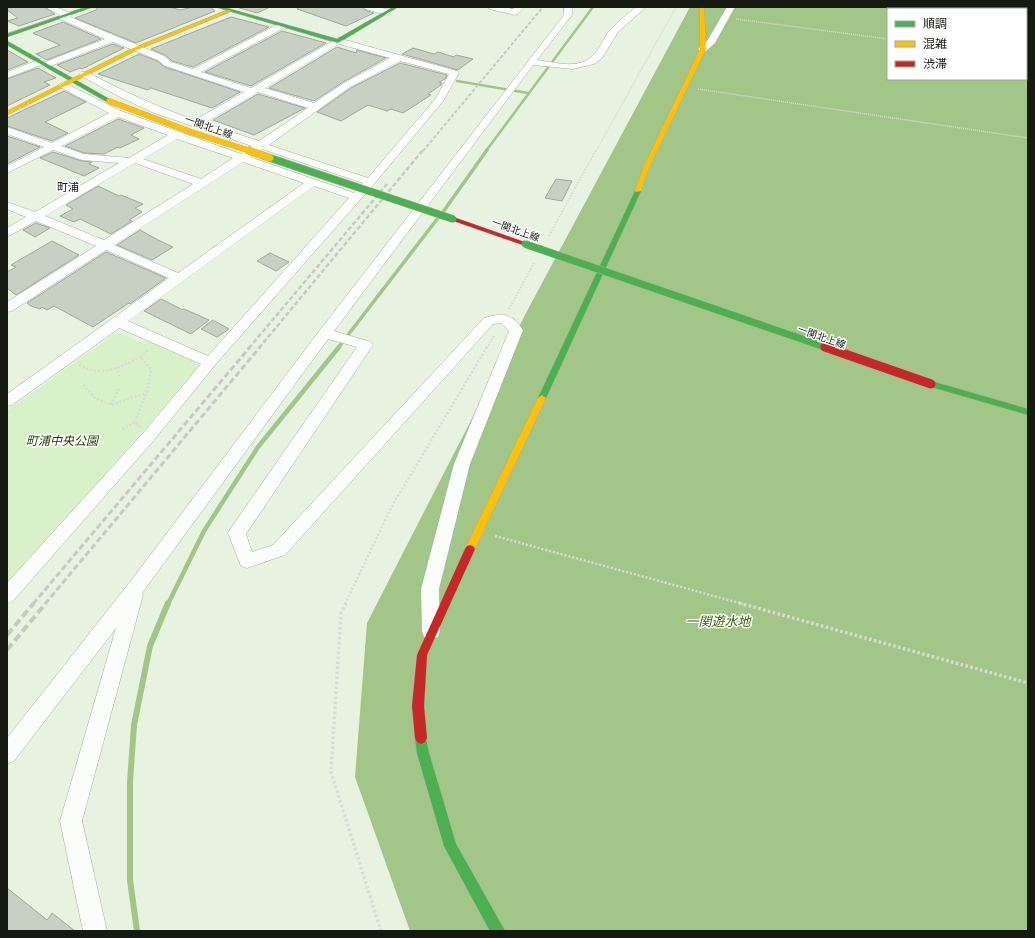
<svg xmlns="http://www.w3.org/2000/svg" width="1035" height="938" viewBox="0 0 1035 938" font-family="Georgia,'Noto Sans JP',serif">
  <rect width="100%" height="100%" fill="#e7f2e1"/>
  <!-- green -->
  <path fill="#d9f1c8" d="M120 333 145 344 149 341 164 346 201 365 7 586V411L113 335Z"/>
  <!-- water -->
  <path fill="#a2c687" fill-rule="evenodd" d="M690 7H1028V931H410L355 777 367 623 526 313ZM888 9H1026V79H888Z"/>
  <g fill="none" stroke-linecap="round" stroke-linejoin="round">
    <!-- stream-far3 -->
    <path stroke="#a2c687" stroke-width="2.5" d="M457 81 528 93
      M486 151 593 7"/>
    <!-- stream-far2 -->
    <path stroke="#a2c687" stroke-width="3.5" d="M443 212 487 150
      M338 348 438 218"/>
    <!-- stream-far1 -->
    <path stroke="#a2c687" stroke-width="4.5" d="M168 604 204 531 258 447 339 347"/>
    <!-- stream -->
    <path stroke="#a2c687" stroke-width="6" d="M137 931 130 880V782L134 725 150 646 168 603"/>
  </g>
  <!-- building -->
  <path fill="#c7d0c2" stroke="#a0a79b" d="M7 7H44L55 14 19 26 7 21 18 18 7 10Z
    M98 7H170L180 10 193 7H210L215 11 136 43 75 18 96 10Z
    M236 7H270L257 13Z
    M298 7H363L365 10 374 13 346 26 297 9Z
    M231 17 269 27 193 67 172 61 165 55 151 49Z
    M63 22 101 39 47 60 36 54 60 45 33 33Z
    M282 31 326 43 251 86 205 72Z
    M113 44 124 48 82 69 80 68 70 72 57 65Z
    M337 47 356 53 357 50 386 58 343 82 314 101 269 88Z
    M413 48 434 54 438 52 454 57 456 55 473 59 458 70 402 54Z
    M7 50 28 62 7 70Z
    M139 54 157 61 165 67 240 92 212 108 151 88 148 90 98 74Z
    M400 63 447 75 445 79 439 82 442 83 441 85 428 94 431 95 403 113 391 109 387 111 368 105 341 121 317 112 351 88Z
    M38 68 56 78 44 82 50 85 7 106V79Z
    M64 91 86 102 45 122 68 133 52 141 7 126V118Z
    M258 94 305 108 254 135 213 120Z
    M118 119 144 128 131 135 139 139 120 148 118 147 104 154 84 153 65 146Z
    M7 136 40 147 7 164Z
    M53 152 82 161 92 162 89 164 99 168 84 176 40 158Z
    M556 179 572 181 562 201 545 198Z
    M98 186 119 196 121 195 143 204 135 208 142 212 129 220 132 221 111 234 80 219 74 222 60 216 73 209 66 205Z
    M36 223 50 228 35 237 23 230Z
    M140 230 158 240 173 247 152 260 117 245Z
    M52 241 79 255 16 295 7 288V272L16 267 11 265Z
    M106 252 166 278 130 304 129 303 93 327 54 306 47 310 42 307 40 309 31 306 27 303Z
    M270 253 289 262 276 271 257 261Z
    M161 299 183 310 184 309 209 320 191 334 144 311Z
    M213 320 229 329 217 337 201 329Z
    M7 888 47 920 52 913 75 931H7Z"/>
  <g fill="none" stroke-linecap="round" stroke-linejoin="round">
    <defs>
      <path id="street" d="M45 7H56L70 13 71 15 70 17 164 56 171 62 193 69 278 24H284L285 26 284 28 201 72 251 88 338 38 457 71 459 73 443 101 374 184 215 365 154 440 13 601 7 604V583L144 432 201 364 119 328 12 405 7 406V394L169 278 106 250 12 311 7 312V302L96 246 36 221 7 237V228L26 217 7 209V202L35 212 119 163 82 160 53 150 7 173V166L44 147 7 134V127L52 143 109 113 60 87 58 85 63 82 121 111 241 154 252 146 154 113 122 98 81 76 79 74 81 72H87C123 91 157 107 195 120L244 92 165 66 158 60 113 42 48 67 45 68 41 65 7 78V72L38 60 41 59 45 62 105 39 60 19 59 17 60 15ZM339 44 390 58 344 83 314 103 265 88ZM400 61 449 74 436 98 368 178 269 145 350 87ZM258 92 308 108 259 141 204 123ZM118 117 168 135 129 158 84 154 61 146ZM177 139 233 158 201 179 143 159ZM262 149 363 183 354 193 250 157ZM243 162 304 183 178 273 114 245ZM135 163 193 184 104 240 45 216ZM314 186 349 198 208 356 128 321Z
        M364 7H378L390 10 391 12 387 15 365 9Z
        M488 7H504L513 9 515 7H524L518 14 515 15 489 9Z
        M564 7H572V15L537 60C552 62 569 67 583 62 596 57 600 45 607 34 611 28 631 10 637 7 639 6 644 7 646 7L618 32 602 58 594 64 573 69 533 65 334 331 371 342 373 345 246 534 252 552 273 545 484 318C503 313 511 312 523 330L470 464 439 589 440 631 438 637 431 639 424 637 422 631 421 589 454 464 509 331 501 323 493 324 285 555 247 568 241 566 228 533 231 528 357 347 328 339 142 593 143 595 82 821 107 931H83L60 821 116 628 14 761 7 764V738L130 582 320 330 564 15Z
        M727 7H735L715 43 706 51H700L698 49 707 41Z"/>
      <path id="fast" d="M86 7H93L7 37V34Z
        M216 7H223L337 39 393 7H398L338 43Z
        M7 41 111 100 112 101 107 102 7 45Z
        M638 189 641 191 546 398 545 400H539L538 398 635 191Z
        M931 381 1028 409V415L928 386 927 384Z
        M421 732 425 734 429 753 456 844 505 931H490L444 846 417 753 415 738 417 734Z"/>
      <path id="slow" d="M700 7H704L706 49 649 168 641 191 636 192 635 191 643 168 700 49Z
        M228 10 232 11 137 50 7 115V111L133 48Z
        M542 395 546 398 475 549 473 552 470 553 467 552 465 549 538 398Z"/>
      <path id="jam" d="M453 217 527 243 528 244 527 245H523L451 220V218Z
        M470 545 473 546 475 549 427 655 424 706 427 738 425 742 421 744 417 742 415 738 412 706 417 655 465 549 467 546Z"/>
    </defs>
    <!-- street casing -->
    <use href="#street" stroke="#a4ada0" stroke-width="1"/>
    <!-- fast casing -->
    <use href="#fast" stroke="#a4ada0" stroke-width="1"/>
    <!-- slow casing -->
    <use href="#slow" stroke="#a4ada0" stroke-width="1"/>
    <!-- jam casing -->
    <use href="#jam" stroke="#a4ada0" stroke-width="1"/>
    <!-- path-far3 -->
    <path stroke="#d8dbd6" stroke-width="1.5" stroke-dasharray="1 1" stroke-linecap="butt" d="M736 19 888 39
      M1026 58H1028
      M698 89 1028 138
      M596 151 676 7"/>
    <!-- path-far2 -->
    <path stroke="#d8dbd6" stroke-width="2" stroke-dasharray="1.5 1.5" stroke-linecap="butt" d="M549 236 596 150
      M509 309 534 263
      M487 348 494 336"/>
    <!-- path-far1 -->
    <path stroke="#d8dbd6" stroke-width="2.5" stroke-dasharray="2 2" stroke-linecap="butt" d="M79 365C102 377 119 368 140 357
      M116 367 119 376
      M83 385 95 398 111 405 146 393
      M111 405 119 388
      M135 422 148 388 151 369 140 357 149 349
      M122 429 135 422 140 427
      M495 536 743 604
      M345 604 392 506 487 347"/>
    <!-- path -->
    <path stroke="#d8dbd6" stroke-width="3.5" stroke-dasharray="2.5 2.5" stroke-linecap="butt" d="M346 603 341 613 331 772 381 931
      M739 603 1028 683"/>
    <!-- street -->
    <use href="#street" fill="#fbfdfa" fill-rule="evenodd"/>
    <!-- fast -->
    <use href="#fast" fill="#4caf50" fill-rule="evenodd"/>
    <!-- slow -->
    <use href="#slow" fill="#ffc107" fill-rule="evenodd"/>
    <!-- jam -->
    <use href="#jam" fill="#c62828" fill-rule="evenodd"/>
    <!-- rail-far3 -->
    <path stroke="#c6c9c4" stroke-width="2" stroke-dasharray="3.5 2" stroke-linecap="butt" d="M423 151 543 7"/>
    <!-- rail-far2 -->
    <path stroke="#c6c9c4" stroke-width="2.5" stroke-dasharray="4.5 2.5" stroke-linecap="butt" d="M249 348 387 184
      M259 348 423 150"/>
    <!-- rail-far1 -->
    <path stroke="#c6c9c4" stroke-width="3" stroke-dasharray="6 3" stroke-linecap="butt" d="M33 604 250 347
      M45 604 260 347"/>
    <!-- rail -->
    <path stroke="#c6c9c4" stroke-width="4" stroke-dasharray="8 4" stroke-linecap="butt" d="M7 635 34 603
      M7 650 46 603"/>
    <defs>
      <path id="fast-bridge" d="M270 158 453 219
        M525 244 825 347"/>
      <path id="slow-bridge-far1" d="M109 101 191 132 250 151"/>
      <path id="slow-bridge" d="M247 150 270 158"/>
      <path id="jam-bridge-far1" d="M825 347 828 348"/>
      <path id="jam-bridge" d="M825 347 931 384"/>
    </defs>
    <!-- fast-bridge casing -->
    <use href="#fast-bridge" stroke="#a4ada0" stroke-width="8" stroke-linecap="butt"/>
    <!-- slow-bridge-far1 casing -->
    <use href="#slow-bridge-far1" stroke="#a4ada0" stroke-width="6" stroke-linecap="butt"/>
    <!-- slow-bridge casing -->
    <use href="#slow-bridge" stroke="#a4ada0" stroke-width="8" stroke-linecap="butt"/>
    <!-- jam-bridge-far1 casing -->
    <use href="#jam-bridge-far1" stroke="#a4ada0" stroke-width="8" stroke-linecap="butt"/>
    <!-- jam-bridge casing -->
    <use href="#jam-bridge" stroke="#a4ada0" stroke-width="10" stroke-linecap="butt"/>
    <!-- fast-bridge -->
    <use href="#fast-bridge" stroke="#4caf50" stroke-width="7"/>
    <!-- slow-bridge-far1 -->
    <use href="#slow-bridge-far1" stroke="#ffc107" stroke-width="5.5"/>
    <!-- slow-bridge -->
    <use href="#slow-bridge" stroke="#ffc107" stroke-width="7"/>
    <!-- jam-bridge-far1 -->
    <use href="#jam-bridge-far1" stroke="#c62828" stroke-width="7"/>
    <!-- jam-bridge -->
    <use href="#jam-bridge" stroke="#c62828" stroke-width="9"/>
  </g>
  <g text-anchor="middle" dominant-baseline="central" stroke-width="3" stroke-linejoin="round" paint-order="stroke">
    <!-- far-street labels -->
    <g font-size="10" fill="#151b11" stroke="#fff">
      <text transform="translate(209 126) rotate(19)">一関北上線</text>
      <text transform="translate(516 229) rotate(19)">一関北上線</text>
      <text transform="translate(822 336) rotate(19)">一関北上線</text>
    </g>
    <!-- far-neighbourhood labels -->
    <g font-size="11" fill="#151b11" stroke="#fff">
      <text x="68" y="186">町浦</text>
    </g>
    <!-- park labels -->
    <g font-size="12" font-style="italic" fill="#244104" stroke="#fff">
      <text x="62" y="439">町浦中央公園</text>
    </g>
    <!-- water labels -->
    <g font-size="13" font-style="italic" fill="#366004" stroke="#fff">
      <text x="718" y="620">一関遊水地</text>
    </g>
  </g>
  <!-- border -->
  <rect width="1035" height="938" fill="none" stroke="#151b11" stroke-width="16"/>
  <!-- legend -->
  <rect x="887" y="8" width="140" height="72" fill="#ffffff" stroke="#a1a4a0"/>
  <rect x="895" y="21" width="20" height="6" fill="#4caf50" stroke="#a1a4a0"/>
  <text x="923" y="28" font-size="12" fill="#151b11">順調</text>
  <rect x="895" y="41" width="20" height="6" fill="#ffc107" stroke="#a1a4a0"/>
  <text x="923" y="48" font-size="12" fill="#151b11">混雑</text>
  <rect x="895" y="61" width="20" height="6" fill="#c62828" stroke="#a1a4a0"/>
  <text x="923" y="68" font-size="12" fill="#151b11">渋滞</text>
</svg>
